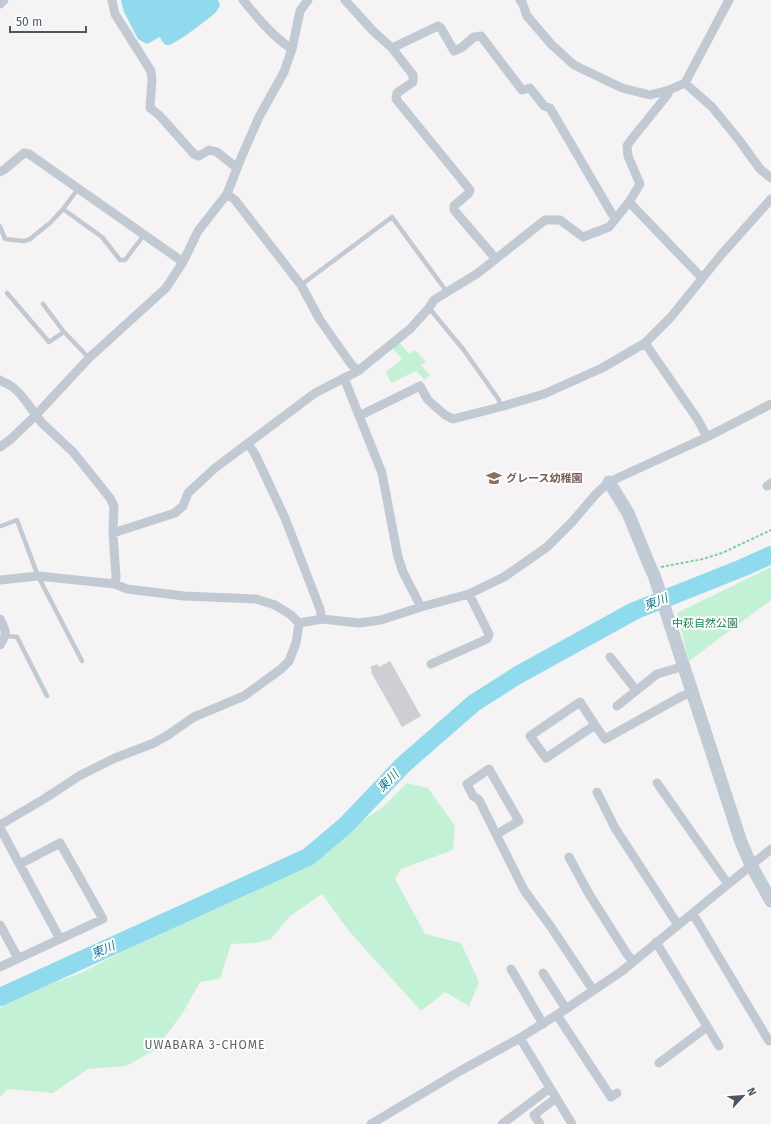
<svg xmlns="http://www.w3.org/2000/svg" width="771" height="1124" viewBox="0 0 771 1124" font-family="'Fira Sans','Noto Sans JP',sans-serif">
  <rect width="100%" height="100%" fill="#f5f3f3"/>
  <!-- green -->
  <path fill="#c3f1d5" d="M399 342 409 354 415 350 426 362 421 365 430 375 425 380 416 371 391 383 386 372 402 359 392 348Z
    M771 567V600L689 661 677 613Z
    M407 783 428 788 455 826 453 850 401 869 395 879 425 934 461 943 479 982 469 1006 445 992 421 1011 349 931 322 894 290 916 270 940 253 943 231 944 220 979 200 982 182 1014 155 1050 126 1066 88 1069 53 1093 8 1089 0 1097V1008L17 996 81 973 145 940 210 910 280 876 383 807Z"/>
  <!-- water -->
  <path fill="#90daee" d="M121 0H218L220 6C218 9 217 11 214 14 208 19 177 43 169 45 164 46 162 41 160 37L147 44 138 39 124 12Z"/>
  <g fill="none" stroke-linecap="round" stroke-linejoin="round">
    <!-- river -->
    <path stroke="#90daee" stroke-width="18" d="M0 997 308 857 346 825 404 764 474 703 518 675 634 611 742 568 771 555"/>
  </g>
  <!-- building -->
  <path fill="#cdcfd5" d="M390 661 421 716 402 727 371 672 372 671 370 667 377 664 379 667Z"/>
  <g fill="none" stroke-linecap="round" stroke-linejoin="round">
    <!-- path -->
    <path stroke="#7ad0a6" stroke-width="2" stroke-dasharray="3 2" stroke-linecap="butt" d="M661 567 703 559 722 553 771 530"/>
    <!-- lane -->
    <path stroke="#c1cad2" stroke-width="4.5" d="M63 209 102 237 120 260H125L144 235
      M0 226 5 239 24 241 30 239 51 222 63 209 78 189
      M301 285 392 217 447 292
      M7 293 49 342 64 332
      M43 304 64 332 89 358
      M429 308 463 349 499 400 500 407
      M1 526 17 520 38 576 82 661
      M6 636 17 637 47 696"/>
    <!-- street -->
    <path stroke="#c1cad2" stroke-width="9" d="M112 0 115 14 151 71 152 80 150 108 159 115 194 154 199 156 209 150 217 152 237 168
      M243 0C256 16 274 38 292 49
      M345 0 373 31 392 48 413 75V82L397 93 396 99 470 190 469 193 454 206V210L495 258
      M520 0 522 2 527 16 551 44 574 65 622 88 650 95 669 90 685 83 729 0
      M0 4 4 0
      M392 48 438 26 441 28 454 51 461 48 474 37 481 36 522 90 530 88 544 106 550 108 612 214 616 218
      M685 83 712 107 739 140 760 169 771 178
      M0 172 5 169 24 153 29 154 183 262
      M227 194 235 200 301 285 320 320 351 364 358 371
      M629 202 702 278
      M645 343 698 420 707 437
      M344 378 382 473 398 557 403 572 421 607
      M0 380C4 383 7 383 11 386 21 392 29 406 36 415L11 439 0 447
      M359 416 420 386 428 400 445 415 453 419 500 407 544 394 602 368 645 343 671 317 721 255 771 199
      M248 444 255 454 285 518 320 609 322 619
      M767 486 771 483
      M113 533 175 513 183 506 188 493 215 468 315 393 358 371 410 329 429 308 434 300 478 273 545 220H560L583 237 609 227 629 202 640 184 628 156 627 146 631 140 668 94 669 90
      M0 580 38 576 115 584 127 589 184 596 256 599 275 605 291 615 299 623 322 619 359 623 381 620 421 607 469 594 504 577 547 547 572 522 596 494 609 482 707 437 771 404
      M115 584 116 577 113 533 114 506 110 498 73 452 42 423 36 415 89 358 166 288 183 262 198 231 227 194 241 158 259 117 284 72 292 49 300 11 308 0
      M0 619C6 630 8 633 0 645
      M610 657 636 690
      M431 664 487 639 489 635 488 632 469 594
      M617 706 657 674 684 666
      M595 725 580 702 530 736 546 758 595 725 605 739 682 696 692 693
      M657 783 728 884
      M597 792 615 828 678 925
      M0 825 44 799 79 776 115 758 154 743 168 735 194 717 244 696 281 669 289 661 296 643 299 623
      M0 828 60 939
      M497 834 519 821 489 769 467 784 473 796 479 800 524 890 551 927 593 990
      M569 857 589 894 627 954 633 961
      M692 914 696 919 769 1041
      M0 925 18 958
      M656 942 719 1046
      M0 967 103 919 60 843 20 864
      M511 969 543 1024
      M543 973 566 1009
      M557 1015 611 1097 617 1093
      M520 1038 572 1124
      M659 1063 707 1027
      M371 1124 460 1071 520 1038 566 1009 622 971 771 849
      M502 1124 550 1088
      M540 1124 534 1115 556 1098"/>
    <!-- secondary -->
    <path stroke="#c1cbd6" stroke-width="13" d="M609 482 628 513 651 569 654 575 741 842 751 865 771 901"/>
  </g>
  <!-- icons -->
  <defs>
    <symbol id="school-bare" viewBox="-9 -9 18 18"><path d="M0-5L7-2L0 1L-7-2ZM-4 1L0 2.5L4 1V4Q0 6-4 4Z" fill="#8d6e63" stroke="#fff" stroke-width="2.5" paint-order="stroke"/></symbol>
  </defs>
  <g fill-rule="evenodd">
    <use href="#school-bare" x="483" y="467" width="22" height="22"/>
  </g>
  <g text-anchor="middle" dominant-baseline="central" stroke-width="4" stroke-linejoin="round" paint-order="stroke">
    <!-- education labels -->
    <g font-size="11" font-weight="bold" fill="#785e54" stroke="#fff" text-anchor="start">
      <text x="506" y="478">グレース幼稚園</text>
    </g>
    <!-- park labels -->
    <g font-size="11" fill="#17864f" stroke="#fff">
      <text x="705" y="623">中萩自然公園</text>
    </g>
    <!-- water labels -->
    <g font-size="12" font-style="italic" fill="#0c7c9b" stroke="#fff">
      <text transform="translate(656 602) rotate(-22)">東川</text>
      <text transform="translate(388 781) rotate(-46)">東川</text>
      <text transform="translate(103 950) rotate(-24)">東川</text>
    </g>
    <!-- neighbourhood labels -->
    <g font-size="12" letter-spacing="1" fill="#5f6368" stroke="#fff">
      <text x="205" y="1045">UWABARA 3-CHOME</text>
    </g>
  </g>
  <!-- north arrow -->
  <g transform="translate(743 1096) rotate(64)" stroke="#ffffff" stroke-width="3" paint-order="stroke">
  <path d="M0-3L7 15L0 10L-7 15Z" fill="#4a5661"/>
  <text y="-6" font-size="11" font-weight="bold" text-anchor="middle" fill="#4a5661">N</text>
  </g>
  <!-- scale -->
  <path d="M10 26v6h76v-6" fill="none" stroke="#4a5661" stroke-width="2"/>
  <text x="16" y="26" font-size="12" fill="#4a5661" stroke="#ffffff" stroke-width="3" paint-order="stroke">50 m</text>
</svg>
